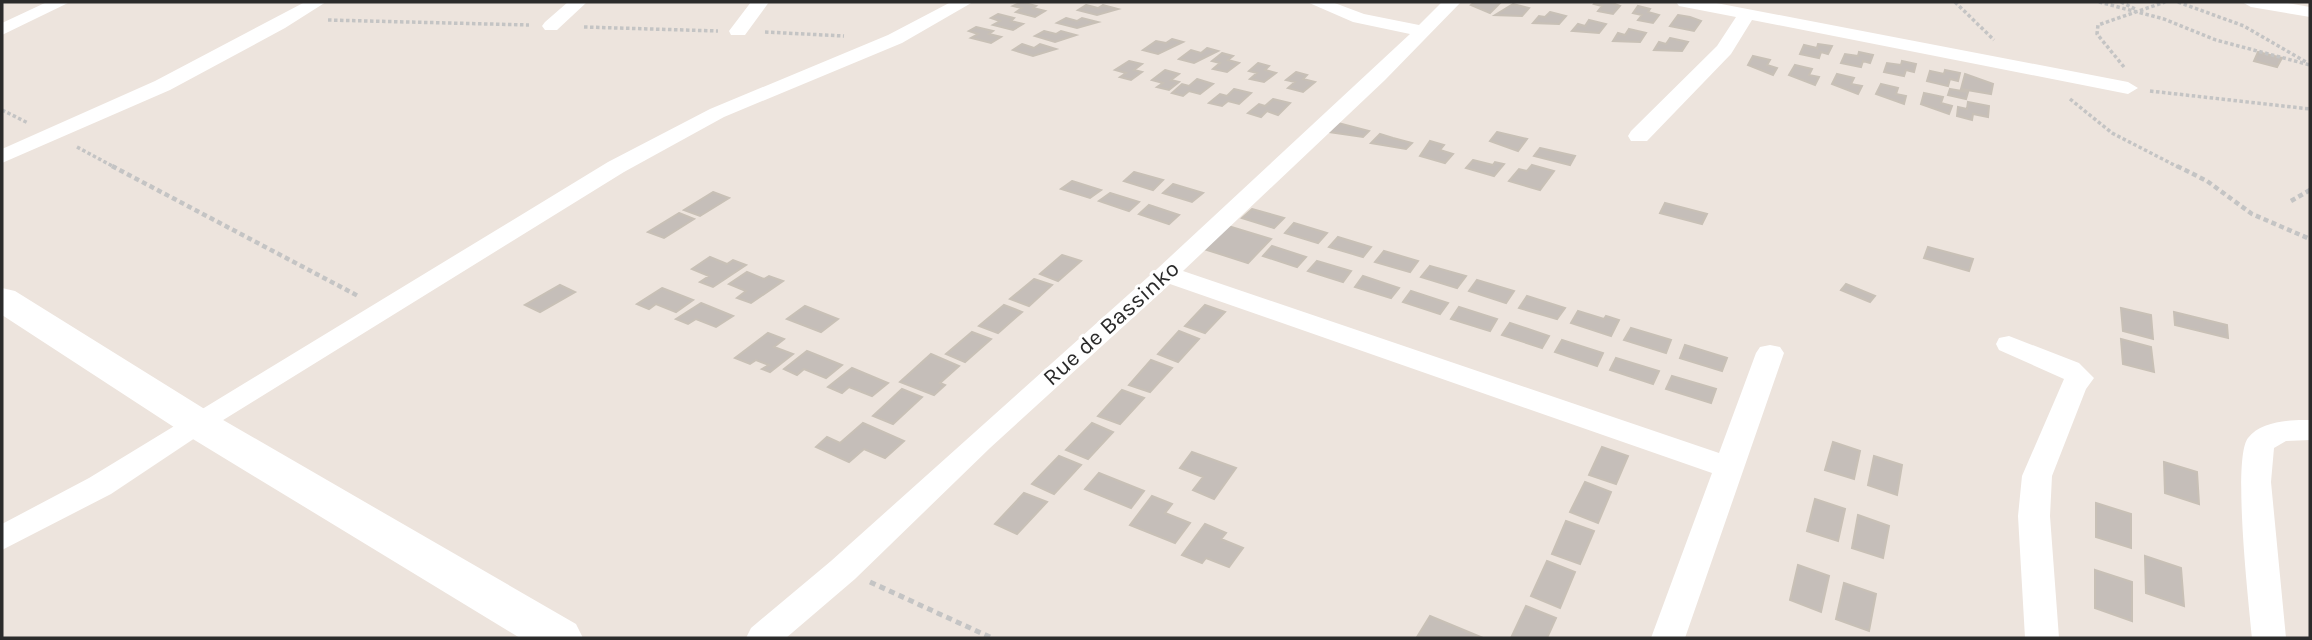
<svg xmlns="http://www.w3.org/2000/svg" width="2312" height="640" viewBox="0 0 2312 640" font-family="Karla,sans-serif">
  <rect width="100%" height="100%" fill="#ede4dd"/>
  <!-- building -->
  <path fill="#c5beb9" stroke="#c8c0b6" stroke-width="2" d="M1021 2 1036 6 1033 8 1045 11 1035 17 1016 12 1022 8 1013 6Z
    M1475 2H1501L1490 13 1471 5Z
    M1596 2H1610L1620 6 1613 14 1598 11 1602 6 1594 4Z
    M1513 4 1529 8 1522 16 1495 15Z
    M1086 5 1098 8 1103 5 1118 9 1097 15 1078 10Z
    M1638 6 1650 9 1648 12 1659 15 1653 23 1638 20 1642 15 1633 13Z
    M1550 12 1566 16 1559 24 1533 23 1539 16 1545 17Z
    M998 14 1014 18 1011 21 1023 24 1013 30 993 25 1000 21 991 18Z
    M1678 15 1690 17 1701 21 1694 31 1670 26Z
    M1066 18 1077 21 1082 18 1098 22 1077 28 1057 23Z
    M1589 20 1606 24 1599 33 1572 31 1578 24 1585 26Z
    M976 27 993 31 989 34 1001 37 991 43 971 38 978 34 969 31Z
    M1629 29 1646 33 1640 42 1613 41 1618 33 1625 35Z
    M1044 31 1056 34 1061 31 1076 35 1055 42 1035 36Z
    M1670 38 1688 42 1682 51 1654 50 1659 42 1666 44Z
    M1172 39 1183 42 1158 54 1143 50 1156 41 1166 43Z
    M1022 44 1034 48 1040 44 1056 49 1033 56 1013 50Z
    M1818 44 1832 46 1828 54 1821 52 1819 58 1800 54 1804 45 1817 48Z
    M1207 48 1218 51 1194 63 1179 59 1191 50 1201 53Z
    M1859 52 1873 55 1870 63 1863 61 1861 67 1841 63 1845 54 1858 56Z
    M2258 52 2282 58 2277 67 2254 61Z
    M1222 53 1233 56 1228 60 1239 63 1227 72 1213 69 1220 63 1212 61Z
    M1753 56 1770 60 1767 65 1777 68 1773 75 1748 65Z
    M1129 61 1142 64 1134 70 1142 72 1131 80 1120 77 1126 73 1115 70Z
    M1902 61 1916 64 1914 72 1906 70 1904 76 1884 72 1887 63 1901 65Z
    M1258 63 1269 66 1265 70 1276 73 1264 82 1250 79 1257 73 1249 71Z
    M1795 65 1812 69 1809 75 1819 77 1815 85 1789 75Z
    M1165 70 1179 74 1171 80 1179 82 1169 90 1157 87 1163 83 1152 80Z
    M1945 70 1960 73 1958 81 1950 79 1948 86 1927 81 1930 71 1944 74Z
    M1296 72 1307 75 1303 79 1315 82 1303 92 1288 88 1295 82 1286 80Z
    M1837 74 1854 78 1851 84 1862 86 1858 94 1832 84Z
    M1965 74 1993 84 1991 94 1961 89Z
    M1197 79 1213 84 1200 94 1189 91 1183 96 1172 93 1182 84 1189 86Z
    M1881 84 1898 88 1896 94 1906 96 1904 104 1876 94Z
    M1234 89 1251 93 1239 104 1228 101 1222 106 1209 103 1220 94 1227 96Z
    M1950 89 1968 92 1966 99 1948 95Z
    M1924 93 1943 97 1941 103 1952 106 1949 114 1921 104Z
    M1273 99 1290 103 1278 115 1267 111 1261 117 1248 113 1259 104 1265 106Z
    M1968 102 1989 106 1988 117 1973 114 1972 120 1957 116 1958 107 1967 109Z
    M1338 123 1369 131 1363 137 1329 132Z
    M1497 132 1527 139 1518 151 1490 141Z
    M1380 134 1393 138 1412 143 1406 149 1371 143Z
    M1430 141 1444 145 1440 150 1453 154 1445 163 1420 156Z
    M1540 148 1575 156 1570 165 1534 156Z
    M1473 160 1493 165 1495 162 1504 164 1494 176 1466 168Z
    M1532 165 1554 171 1540 190 1509 181 1519 169 1527 171Z
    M1134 172 1163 180 1153 190 1124 181Z
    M1072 181 1101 190 1090 198 1061 189Z
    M1173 184 1203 193 1192 202 1163 193Z
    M713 192 729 198 700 216 684 210Z
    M1110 193 1139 202 1129 211 1099 201Z
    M1665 203 1707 214 1702 224 1660 213Z
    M1149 205 1179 215 1169 224 1139 214Z
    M1252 209 1284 218 1274 228 1242 218Z
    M679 213 694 219 664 238 648 232Z
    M1294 223 1327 233 1318 243 1285 233Z
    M1228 226 1271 239 1248 263 1204 249Z
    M1338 237 1371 247 1363 257 1329 247Z
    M1272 246 1306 257 1297 267 1263 256Z
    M1928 247 1973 259 1969 271 1924 258Z
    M1384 251 1418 261 1410 272 1375 262Z
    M1062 255 1081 261 1058 281 1040 274Z
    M710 257 727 264 733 260 746 265 713 287 700 282 709 276 692 269Z
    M1317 261 1351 271 1343 282 1308 271Z
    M1430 266 1466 276 1457 288 1421 277Z
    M747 272 764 279 769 276 783 281 751 303 737 298 746 291 729 284Z
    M1363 276 1399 288 1391 298 1355 287Z
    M1034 279 1052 285 1029 306 1010 299Z
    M1477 280 1514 291 1506 303 1469 291Z
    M1846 284 1875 296 1870 302 1841 290Z
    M560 285 575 292 540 312 525 305Z
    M662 288 693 300 676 312 656 304 649 309 637 304Z
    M1411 291 1448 303 1440 314 1403 302Z
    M1527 296 1565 308 1557 319 1519 308Z
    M701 303 733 316 716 327 696 319 688 324 676 319Z
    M1004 305 1022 312 998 333 979 326Z
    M1205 305 1225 312 1205 333 1185 326Z
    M805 306 838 319 821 332 787 319Z
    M1459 307 1497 319 1490 331 1451 319Z
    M2121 308 2151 315 2153 339 2123 331Z
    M1578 311 1604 319 1606 316 1619 320 1611 336 1571 323Z
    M2174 312 2227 325 2228 338 2175 325Z
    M1510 323 1549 336 1542 348 1502 335Z
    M1631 328 1671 340 1666 353 1624 340Z
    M1179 331 1199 339 1178 362 1158 354Z
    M972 332 991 339 965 362 946 354Z
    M768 333 784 339 774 347 793 354 770 372 762 369 769 365 756 360 750 364 735 358Z
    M2121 339 2151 347 2154 372 2123 364Z
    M1562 340 1603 353 1597 366 1555 352Z
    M1685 345 1727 358 1722 371 1680 358Z
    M807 351 842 365 826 378 804 369 797 375 784 369Z
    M931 354 959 366 940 383 945 385 934 395 900 382Z
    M1616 358 1659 371 1653 384 1610 370Z
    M1151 360 1172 368 1150 392 1129 385Z
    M852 368 888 383 872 396 849 387 842 393 828 387Z
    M1672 376 1716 389 1711 403 1666 389Z
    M902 389 922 397 893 424 873 416Z
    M1122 390 1144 398 1120 424 1098 416Z
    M863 423 904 441 885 458 864 449 849 462 816 447 827 437 840 443Z
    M1092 423 1113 432 1088 459 1066 450Z
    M1833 442 1860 451 1854 479 1825 470Z
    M1602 447 1628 456 1616 484 1589 475Z
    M1192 452 1236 468 1214 499 1193 490 1203 477 1180 468Z
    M1059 456 1081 465 1054 494 1032 484Z
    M1874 456 1902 465 1897 495 1868 485Z
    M2164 462 2197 472 2199 504 2165 493Z
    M1099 473 1144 491 1131 508 1085 489Z
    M1585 482 1611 492 1598 523 1570 512Z
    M1024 493 1047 502 1017 534 995 524Z
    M1152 496 1172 504 1165 513 1190 523 1175 543 1130 525Z
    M1815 499 1845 509 1838 541 1807 531Z
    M2096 503 2131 514V548L2096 537Z
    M1858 515 1889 526 1883 558 1852 548Z
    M1566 521 1594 531 1580 564 1552 554Z
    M1205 524 1226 533 1221 539 1243 548 1229 567 1206 558 1202 563 1182 555Z
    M2145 556 2181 568 2184 606 2146 593Z
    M1547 561 1575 572 1560 608 1531 596Z
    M1798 565 1829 576 1821 612 1790 600Z
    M2095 570 2132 582V621L2095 608Z
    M1844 583 1876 594 1869 631 1836 619Z
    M1526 606 1556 618 1547 638H1511Z
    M1430 616 1483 638 1417 637Z"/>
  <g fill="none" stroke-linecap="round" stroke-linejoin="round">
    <!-- path-far2 -->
    <path stroke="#c4c4c4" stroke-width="3.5" stroke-dasharray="3.5 2.5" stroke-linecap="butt" d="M1955 2 1994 40
      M2099 2 2164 19 2216 40 2310 65
      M2121 2 2135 9
      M2178 2 2244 26 2306 62
      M328 20 529 25
      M584 27 718 31
      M765 32 844 36
      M2124 67 2097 34 2098 25 2165 2
      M2150 91 2310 109
      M2070 99 2112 133 2180 168
      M2 110 28 123
      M77 147 116 168"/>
    <!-- path-far1 -->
    <path stroke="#c4c4c4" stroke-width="4.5" stroke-dasharray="5 3.5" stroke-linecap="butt" d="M112 166 360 297
      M2177 166 2207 181 2252 214 2310 239
      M2291 201 2310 190"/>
    <!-- path -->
    <path stroke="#c4c4c4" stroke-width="5" stroke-dasharray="6 4.5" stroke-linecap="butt" d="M870 582 992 638"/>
    <!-- street -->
    <path fill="#fff" fill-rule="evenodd" d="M47 2H70L2 35V23Z
      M305 2H326L285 28 170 90 2 163V149L155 81Z
      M568 2H587L557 30H545L542 26 545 22Z
      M751 2H769L745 35H731L729 31Z
      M951 2H973L902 43 724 117 624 172 207 430 111 494 2 550V524L89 478 608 162 710 109 888 35Z
      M1307 2H1332L1364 14 1419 25 1442 2H1461L1385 80 1183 271 1719 453 1756 353 1760 347 1770 345 1780 347 1784 353 1685 638H1651L1712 473 1170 284 990 448 855 579 786 638H746L751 628 831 561 1157 269 1410 34 1353 22Z
      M1676 2H1711L2128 82 2138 88 2128 94 1752 20 1731 54 1647 141H1631L1628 136 1631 131 1717 46 1736 17 1679 6Z
      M2242 2H2281L2310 7V17L2251 7Z
      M2009 336 2079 363 2094 378 2086 389 2052 476 2050 516 2059 638H2025L2018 516 2022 476 2064 379 1999 350 1996 344 1999 338Z
      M2303 420H2310V440L2286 441 2274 448 2271 482 2286 638H2252C2249 606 2232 458 2248 438 2259 423 2285 420 2303 420Z"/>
    <!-- secondary -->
    <path fill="#fff" fill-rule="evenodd" d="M2 288 15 291 211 413 576 624 583 638H520L183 433 2 315Z"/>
  </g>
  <g text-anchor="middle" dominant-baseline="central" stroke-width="6" stroke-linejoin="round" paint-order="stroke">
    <!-- street labels -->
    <g font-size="23" fill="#2b2b2b" stroke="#fff">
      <text transform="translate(1111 323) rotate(-42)">Rue de Bassinko</text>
    </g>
  </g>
  <!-- border -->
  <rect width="2312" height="640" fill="none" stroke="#2b2b2b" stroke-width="7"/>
</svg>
